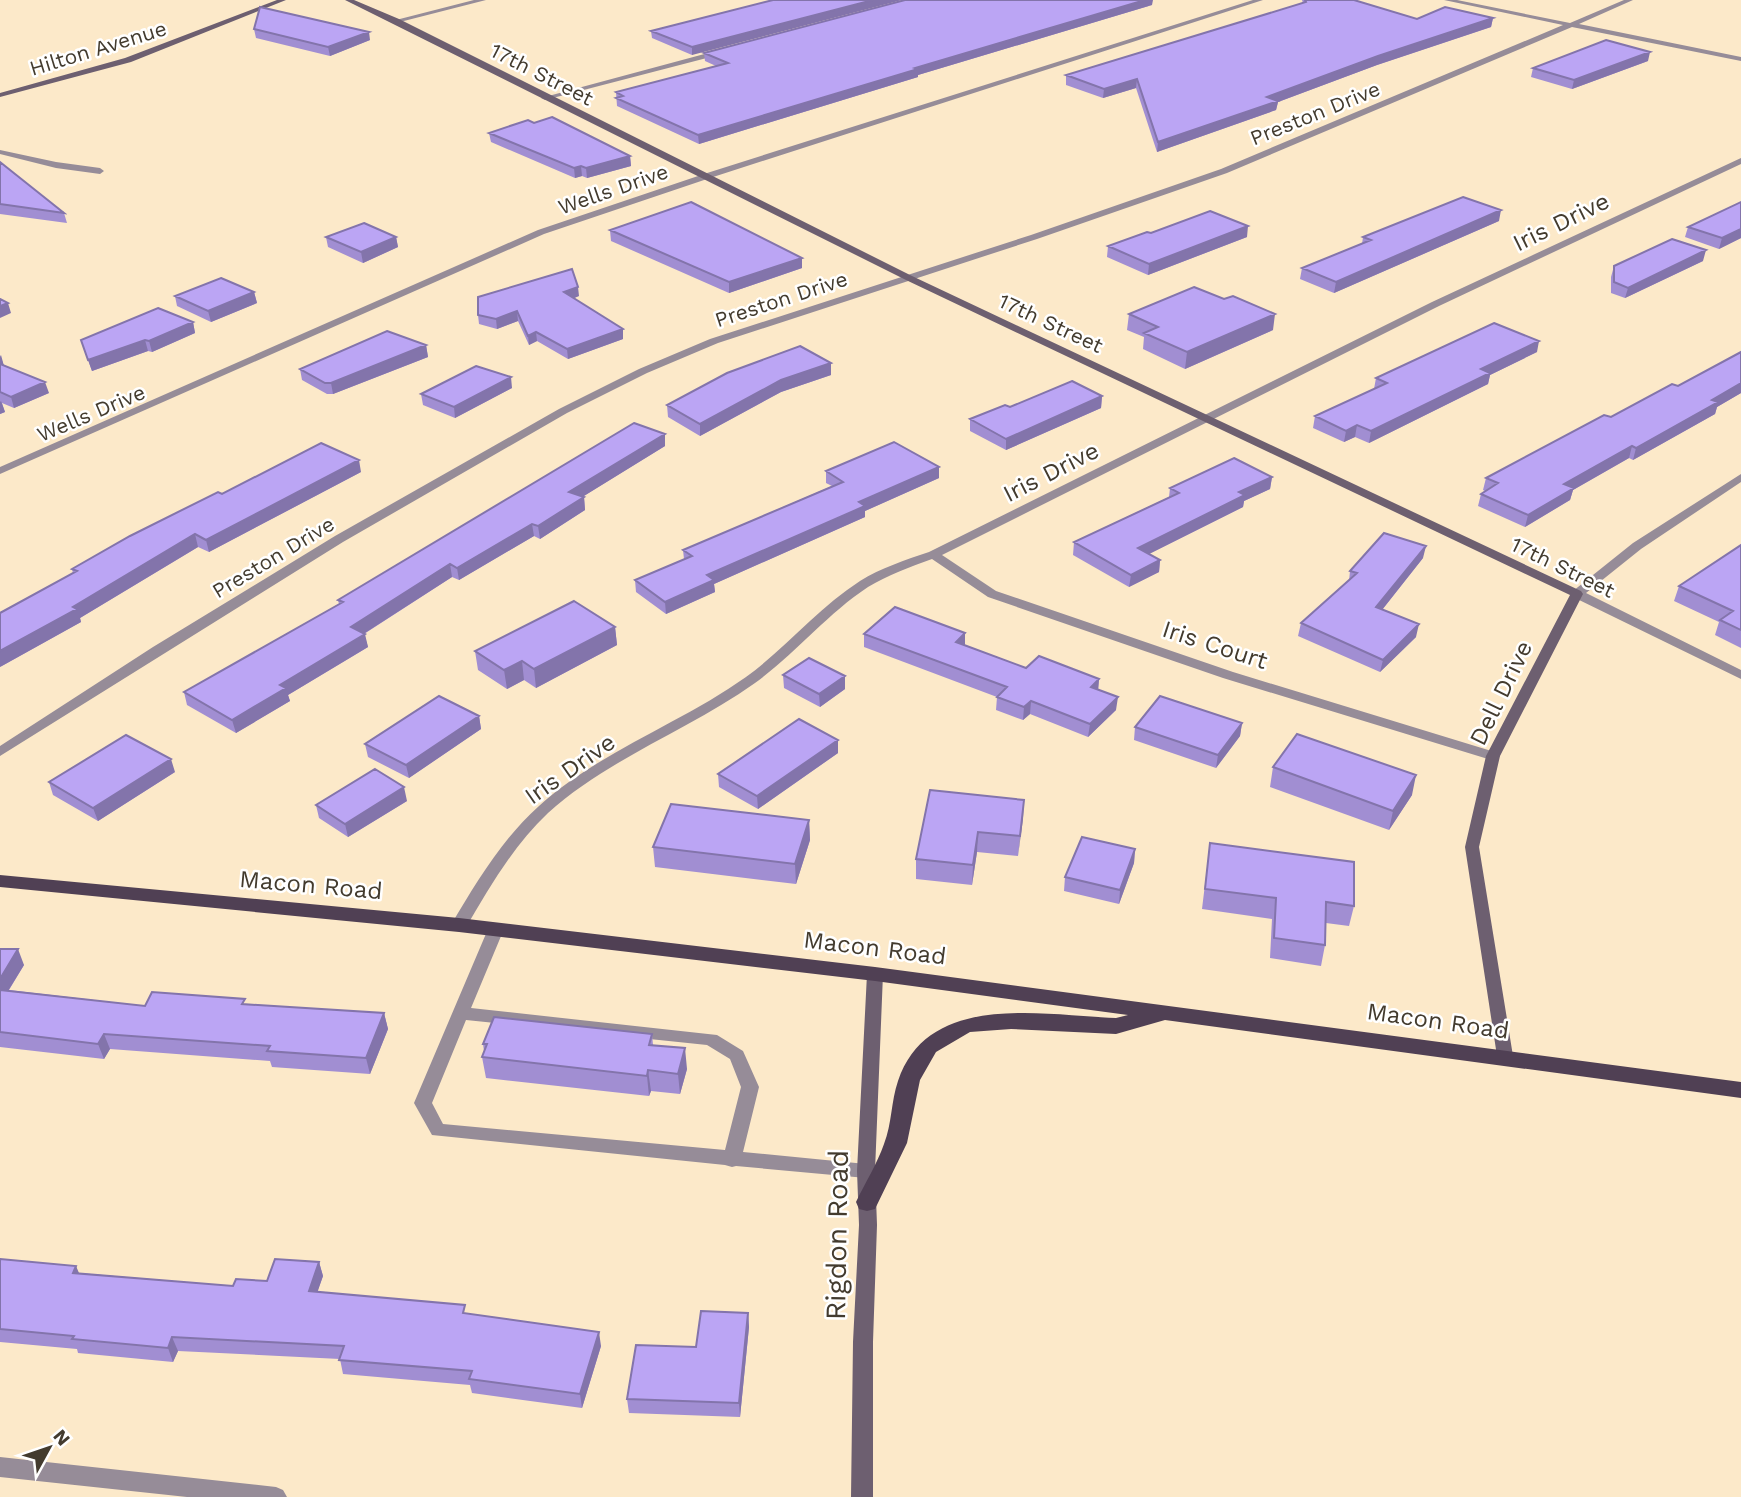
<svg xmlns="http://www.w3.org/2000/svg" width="1741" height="1497" viewBox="0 0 1741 1497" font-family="'Work Sans',sans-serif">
  <rect width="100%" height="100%" fill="#fce9c9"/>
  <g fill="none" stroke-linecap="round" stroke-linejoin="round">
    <!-- lane -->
    <path fill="#968c98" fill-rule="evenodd" d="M496 924 502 925 504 929 471 1008 717 1035 743 1051 759 1087 743 1152 866 1164 872 1166 875 1171 872 1176 866 1178 736 1166 732 1167 725 1165 432 1135 414 1103 488 929 490 925ZM466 1020 707 1045 730 1059 741 1087 725 1150 443 1124 432 1103Z"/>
    <!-- street -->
    <path fill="#968c98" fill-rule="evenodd" d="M474 0H486L396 23 392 21Z
      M1253 0H1263L710 178 544 234 0 474V467L538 230 704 174Z
      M1444 0H1457L1570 23 1624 0H1633L1579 24 1741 57V61L1572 27 1227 173 1037 239 718 343 647 373 567 413 343 542 0 756V746L153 647 335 536 559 409 639 369 710 339 1031 235 1221 169 1563 25Z
      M723 49 727 51 726 53 545 100 541 98Z
      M0 150 56 162 100 168 104 171 100 174 56 168 0 154Z
      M1741 158V164L1439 306 942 555 996 591 1233 672 1498 753 1500 756 1498 759H1488L1223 678 988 597 932 559C910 567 888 575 868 587 827 614 795 654 755 683 689 730 609 758 548 813 513 846 489 888 465 929H453L451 925C476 883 502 839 539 806 600 751 680 724 746 677 786 648 818 608 860 581 881 568 905 560 929 552L1432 302Z
      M1741 474V482L1641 549 1586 593 1741 670V679L1573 597 1571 594 1573 591 1633 543Z
      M0 1457 276 1487 283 1490 287 1497H187L0 1477Z"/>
    <!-- secondary -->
    <path fill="#6d5f70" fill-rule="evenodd" d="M277 0H286L131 62 0 97V93L125 58Z
      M345 0H354L399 19 912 276 1581 591 1583 594 1500 756 1479 847 1513 1056 1511 1060 1505 1062 1499 1060 1497 1056 1465 847 1486 756 1570 595 906 280Z
      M875 968 881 970 883 974 875 1171 877 1225 873 1342V1497H851L853 1342 859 1225 857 1171 867 974 869 970Z"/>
    <!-- primary -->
    <path fill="#504054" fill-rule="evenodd" d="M0 875 459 918 875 967 1741 1082V1098L1165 1020 1116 1034 1011 1029 970 1032 936 1052 920 1080 907 1143 875 1209 867 1211 859 1209 856 1202C865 1183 877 1164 884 1144 892 1124 891 1101 898 1081 928 991 1043 1015 1116 1018L1128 1015 875 981 459 932 0 887Z"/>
  </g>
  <!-- wall -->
  <path fill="#a18ed2" d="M773 0 692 55 652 38 651 31Z
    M1302 0H1354L1417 19 1493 18 1491 27 1377 65 1278 102 1276 110 1157 152 1136 88 1103 98 1066 85V75L1303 3Z
    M1152 5 918 75V77L699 144 617 106 616 92 716 66 705 61 704 53Z
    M254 29 370 40 330 56 256 38Z
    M1648 61 1572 89 1531 77 1533 68Z
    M489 133 630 156 631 166 587 178 582 176 575 178 491 142Z
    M0 162 64 213 67 223 0 214Z
    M1741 202V238L1719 249 1685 237 1688 227Z
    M1499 221 1334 293 1300 279 1302 268 1362 244 1363 237Z
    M610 230 802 268 729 293 611 241Z
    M1151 233 1247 237 1148 275 1107 257 1108 246Z
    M326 237H396L398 247 363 263 328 247Z
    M1703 261 1625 298 1611 293V277L1614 266Z
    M254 292 257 303 211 322 177 306 175 296Z
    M579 296 574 298 623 339 568 359 537 341 529 345 518 321 497 329 479 324 478 315Z
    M1129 314 1273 330 1185 369 1143 349 1144 337 1127 330Z
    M193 322 195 333 152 352 148 351 92 371 81 340Z
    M426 345 428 357 333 394H327L302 380 300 369Z
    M1537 352 1490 375 1488 384 1369 443 1355 437 1344 442 1313 428 1315 416 1374 389 1376 378Z
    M1741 352V393L1717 407 1715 414 1633 460 1629 458 1573 490 1570 500 1525 527 1478 506 1481 494 1485 491 1483 490 1486 478 1611 417 1678 386Z
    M0 355 4 366 49 393 14 408 2 403 5 412 0 414Z
    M831 363V375L781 392 700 436 668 417 667 405Z
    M512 388 455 418 423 405 421 394Z
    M1102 396 1101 408 1006 450 970 431V419L1010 407Z
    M665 434V446L582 497H584L585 510 540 539 534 536 459 580 452 577 364 634 368 647 288 695 290 701 236 733 187 705 184 692 339 604 338 600Z
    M826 471 939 478 865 511V517L714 584 715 592 666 614 636 592 635 580 684 559 683 550 832 486 826 483Z
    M361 472 209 552 198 547 80 618 81 622 0 667 73 573 72 569 222 494Z
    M1272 477 1270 489 1244 501 1243 507 1149 554 1160 560 1159 572 1129 587 1073 555 1074 542 1169 497 1170 488Z
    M1741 545V648L1715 635 1719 622 1674 601 1679 586Z
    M1423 558 1382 610 1416 637 1380 672 1298 636 1301 623 1349 581 1350 571Z
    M615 627 617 645 536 688 524 680 507 689 478 670 475 651Z
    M965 633V645L1026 668 1099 679 1098 689 1116 710 1088 737 1030 714 1023 720 996 710 997 697 864 647V634Z
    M783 675 845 676V689L820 707 784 688Z
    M479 716 481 729 409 778 368 757 365 744Z
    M1242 723 1240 736 1216 768 1134 740 1135 727Z
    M838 740V753L758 809 719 787 718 774Z
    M1273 767 1412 795 1389 830 1270 787Z
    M175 772 98 821 53 795 49 782Z
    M1024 800 1018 856 977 852 972 885 916 879V859Z
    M407 801 348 837 319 818 316 805Z
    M809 820 810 840 796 884 655 867 653 847Z
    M1210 843 1354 906 1349 926 1326 923 1325 945 1321 966 1270 958 1272 919 1202 909Z
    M1135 849 1134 863 1119 904 1064 891 1065 877Z
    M0 949 24 965 9 990 145 1006 247 1004 384 1013 388 1029 370 1074 272 1067 270 1061 110 1049 104 1059 0 1047Z
    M652 1034 653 1045 687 1069 680 1094 651 1091 649 1096 486 1078 482 1057 484 1051 483 1044Z
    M0 1259 79 1273 233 1286 267 1281 319 1262 323 1276 317 1292 467 1314 601 1346 582 1408 472 1393 470 1385 343 1374 340 1359 178 1351 173 1362 78 1353 77 1349 0 1342Z
    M748 1313 749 1327 740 1417 629 1413 627 1399 696 1347Z"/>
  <!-- shaded-wall -->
  <path fill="#8374ab" d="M873 0H902L692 55V47Z
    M1145 0H1153L1152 5 918 75V77L699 144 698 135 915 68Z
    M1493 18 1491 27 1377 65 1278 102 1276 110 1157 152 1158 142 1267 97 1378 56Z
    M369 32 370 40 330 56 328 47Z
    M1650 52 1648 61 1572 89 1574 80Z
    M1137 79 1136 88 1103 98 1104 89Z
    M630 156 631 166 587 178 586 168Z
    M581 166 582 176 575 178 574 168Z
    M1501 210 1499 221 1334 293 1336 282Z
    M1248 226 1247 237 1148 275 1149 264Z
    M1741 229V238L1719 249 1722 238Z
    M396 237 398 247 363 263 361 252Z
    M1706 250 1703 261 1625 298 1628 288Z
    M802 258V268L729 293V282Z
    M578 287 579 296 565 302 564 292Z
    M254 292 257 303 211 322 208 311Z
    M8 303 11 313 0 318V306Z
    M517 311 518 321 497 329 496 319Z
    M1275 314 1273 330 1185 369 1187 352Z
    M193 322 195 333 152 352 149 341Z
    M623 329V339L568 359 567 349Z
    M536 332 537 341 529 345 528 336Z
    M145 340 148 351 92 371 88 360Z
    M1539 341 1537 352 1490 375 1488 384 1369 443 1371 431 1481 369Z
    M426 345 428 357 333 394 331 383Z
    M1 355 4 366 0 373V357Z
    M831 363V375L781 392 700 436V424L781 380Z
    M511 377 512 388 455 418 454 407Z
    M45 382 49 393 14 408 11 397Z
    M1741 383V393L1717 407 1715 414 1633 460 1636 448 1712 400Z
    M1102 396 1101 408 1006 450V439Z
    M1 401 5 412 0 414V402Z
    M1357 425 1355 437 1344 442 1346 431Z
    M665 434V446L571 504 569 492Z
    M1632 446 1629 458 1573 490 1570 500 1525 527 1528 515 1564 484Z
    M359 460 361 472 209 552 206 540Z
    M939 467V478L865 511V517L714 584 715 592 666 614 665 602 707 575 859 502Z
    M1272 477 1270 489 1244 501 1243 507 1137 560 1138 548 1239 492Z
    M584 497 585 510 540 539 538 526Z
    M532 524 534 536 459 580 457 568Z
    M195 534 198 547 80 618 81 622 0 667V651Z
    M1426 546 1423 558 1374 620 1376 607Z
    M1160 560 1159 572 1129 587 1131 575Z
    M450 564 452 577 354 640 351 627Z
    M1419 624 1416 637 1380 672 1383 660Z
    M615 627 617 645 536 688 534 669Z
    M965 633V646L956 642Z
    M365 634 368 647 288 695 290 701 236 733 232 720 280 685Z
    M522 661 524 680 507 689 504 670Z
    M845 676V689L820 707 819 694Z
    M1099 679 1098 692 1091 687Z
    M1118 697 1116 710 1088 737 1090 724Z
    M1031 701 1030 714 1023 720 1024 707Z
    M479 716 481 729 409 778 406 765Z
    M1242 723 1240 736 1216 768 1218 755Z
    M838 740V753L758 809 757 796Z
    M171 759 175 772 98 821 93 808Z
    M1416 775 1412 795 1389 830 1393 811Z
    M404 787 407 801 348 837 345 824Z
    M1024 800 1023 819 1018 856 1020 836Z
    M809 820 810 840 796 884 795 864Z
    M978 832 977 852 972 885 973 865Z
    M1135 849 1134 863 1119 904 1120 890Z
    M18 949 24 965 0 1004V979Z
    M384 1013 388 1029 370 1074 366 1058Z
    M104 1034 110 1049 104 1059 98 1044Z
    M685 1048 687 1069 680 1094 678 1074Z
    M648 1070 651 1091 649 1096 647 1076Z
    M319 1262 323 1276 313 1305 309 1291Z
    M76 1266 82 1280 73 1273Z
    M748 1313 749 1327 740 1417 739 1403Z
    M599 1332 601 1346 582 1408 580 1394Z
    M172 1337 178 1351 173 1362 168 1348Z"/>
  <!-- building -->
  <path fill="#bba5f4" stroke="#8374ab" stroke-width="2" d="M773 0H873L692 47 651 31Z
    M905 0H1145L915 68 918 69 698 135 616 98 623 96 616 92 728 63 704 53Z
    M1305 0H1354L1417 19 1445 7 1493 18 1378 56 1267 97 1278 101 1158 142 1137 79 1104 89 1066 75 1306 2Z
    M260 7 369 32 328 47 254 29Z
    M1606 40 1650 52 1574 80 1533 68Z
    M552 117 630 156 586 168 581 166 574 168 489 133 528 120 534 123Z
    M0 162 64 213 0 204Z
    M1463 197 1501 210 1336 282 1302 268 1371 240 1363 237Z
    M691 202 802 258 729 282 610 230Z
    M1741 202V229L1722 238 1688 227Z
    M1210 211 1248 226 1149 264 1108 246 1147 232 1151 233Z
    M364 223 396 237 361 252 326 237Z
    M1672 239 1706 250 1628 288 1614 282V266Z
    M572 269 578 287 564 292 623 329 567 349 536 332 528 336 517 311 496 319 478 315V297Z
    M221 278 254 292 208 311 175 296Z
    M1194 287 1224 299 1233 296 1275 314 1187 352 1144 333 1158 327 1129 314Z
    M0 299 8 303 0 306Z
    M158 308 193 322 149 341 145 340 88 360 81 340Z
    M1494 323 1539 341 1481 369 1490 373 1371 431 1357 425 1346 431 1315 416 1387 383 1376 378Z
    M387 331 426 345 331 383H325L300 369Z
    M800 346 831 363 781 380 700 424 667 405 727 373Z
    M1741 352V383L1712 400 1718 402 1636 448 1632 446 1564 484 1574 488 1528 515 1481 494 1498 483 1486 478 1604 415 1611 417 1672 384 1678 386Z
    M0 364 45 382 11 397 0 392Z
    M476 366 511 377 454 407 421 394Z
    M1072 381 1102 396 1006 439 970 419 1005 405 1010 407Z
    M634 423 665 434 569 492 584 497 538 526 532 524 457 568 450 564 351 627 365 634 280 685 286 688 232 720 184 692 343 602 338 600Z
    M894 442 939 467 859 502 865 506 707 575 714 580 665 602 635 580 692 556 683 550 843 482 826 471Z
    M321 443 359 460 206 540 195 534 73 607 77 609 0 651V613L77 571 72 569 130 536 218 492 222 494Z
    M1234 458 1272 477 1239 492 1245 495 1138 548 1160 560 1131 575 1074 542 1179 493 1170 488Z
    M1384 533 1426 546 1376 607 1419 624 1383 660 1301 623 1357 573 1350 571Z
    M1741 545V630L1720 620 1733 611 1679 586Z
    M574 601 615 627 534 669 522 661 504 670 475 651Z
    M895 607 965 633 956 642 1026 668 1039 656 1099 679 1091 687 1118 697 1090 724 1031 701 1024 707 997 697 1007 687 864 634Z
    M809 658 845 676 819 694 783 675Z
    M439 696 479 716 406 765 365 744Z
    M1160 696 1242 723 1218 755 1135 727Z
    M799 719 838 740 757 796 718 774Z
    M1297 734 1416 775 1393 811 1273 767Z
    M126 735 171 759 93 808 49 782Z
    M375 769 404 787 345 824 316 805Z
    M930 790 1024 800 1020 836 978 832 973 865 916 859Z
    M671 804 809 820 795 864 653 847Z
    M1082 837 1135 849 1120 890 1065 877Z
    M1210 843 1354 862V906L1326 902 1325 945 1274 938 1276 898 1205 889Z
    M0 949H18L0 979Z
    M0 990 145 1006 152 992 245 999 242 1004 384 1013 366 1058 267 1051 270 1046 104 1034 98 1044 0 1032Z
    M494 1017 652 1034 649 1045 685 1048 678 1074 648 1070 647 1076 482 1057 487 1044H483Z
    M0 1259 76 1266 73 1273 233 1286 236 1279 267 1281 275 1259 319 1262 309 1291 465 1305 463 1313 599 1332 580 1394 469 1379 472 1371 339 1360 344 1346 172 1337 168 1348 72 1339 74 1336 0 1329Z
    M701 1311 748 1313 739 1403 627 1399 636 1345 696 1347Z"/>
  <g text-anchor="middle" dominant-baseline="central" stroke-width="5" stroke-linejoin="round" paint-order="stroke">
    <!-- far-street labels -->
    <g font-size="21" fill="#433b2e" stroke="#fff">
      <text transform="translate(98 48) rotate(-17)">Hilton Avenue</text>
      <text transform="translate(542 74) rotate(27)">17th Street</text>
      <text transform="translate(1315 113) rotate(-22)">Preston Drive</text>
      <text transform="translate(613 189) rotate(-19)">Wells Drive</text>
      <text transform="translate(781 299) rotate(-18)">Preston Drive</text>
      <text transform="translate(1051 323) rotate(25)">17th Street</text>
      <text transform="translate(91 413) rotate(-23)">Wells Drive</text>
      <text transform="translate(273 557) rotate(-31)">Preston Drive</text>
      <text transform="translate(1563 567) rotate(26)">17th Street</text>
    </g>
    <!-- street labels -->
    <g font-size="24" fill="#433b2e" stroke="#fff">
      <text transform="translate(1561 222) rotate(-26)">Iris Drive</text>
      <text transform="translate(1051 472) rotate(-27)">Iris Drive</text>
      <text transform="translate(1215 645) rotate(18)">Iris Court</text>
      <text transform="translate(1501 693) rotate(-64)">Dell Drive</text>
      <text transform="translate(570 769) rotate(-35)">Iris Drive</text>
      <text transform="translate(311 885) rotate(5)">Macon Road</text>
      <text transform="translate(875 948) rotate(7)">Macon Road</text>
      <text transform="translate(1438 1021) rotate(8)">Macon Road</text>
    </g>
    <!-- near-street labels -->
    <g font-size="28" fill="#433b2e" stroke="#fff">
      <text transform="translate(837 1235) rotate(-89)">Rigdon Road</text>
    </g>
  </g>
  <!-- north arrow -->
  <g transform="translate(49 1448) rotate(50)" stroke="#ffffff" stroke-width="5" paint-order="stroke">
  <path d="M0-5L12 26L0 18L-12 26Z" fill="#433b2e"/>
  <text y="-10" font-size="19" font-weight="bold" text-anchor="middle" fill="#433b2e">N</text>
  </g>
</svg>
